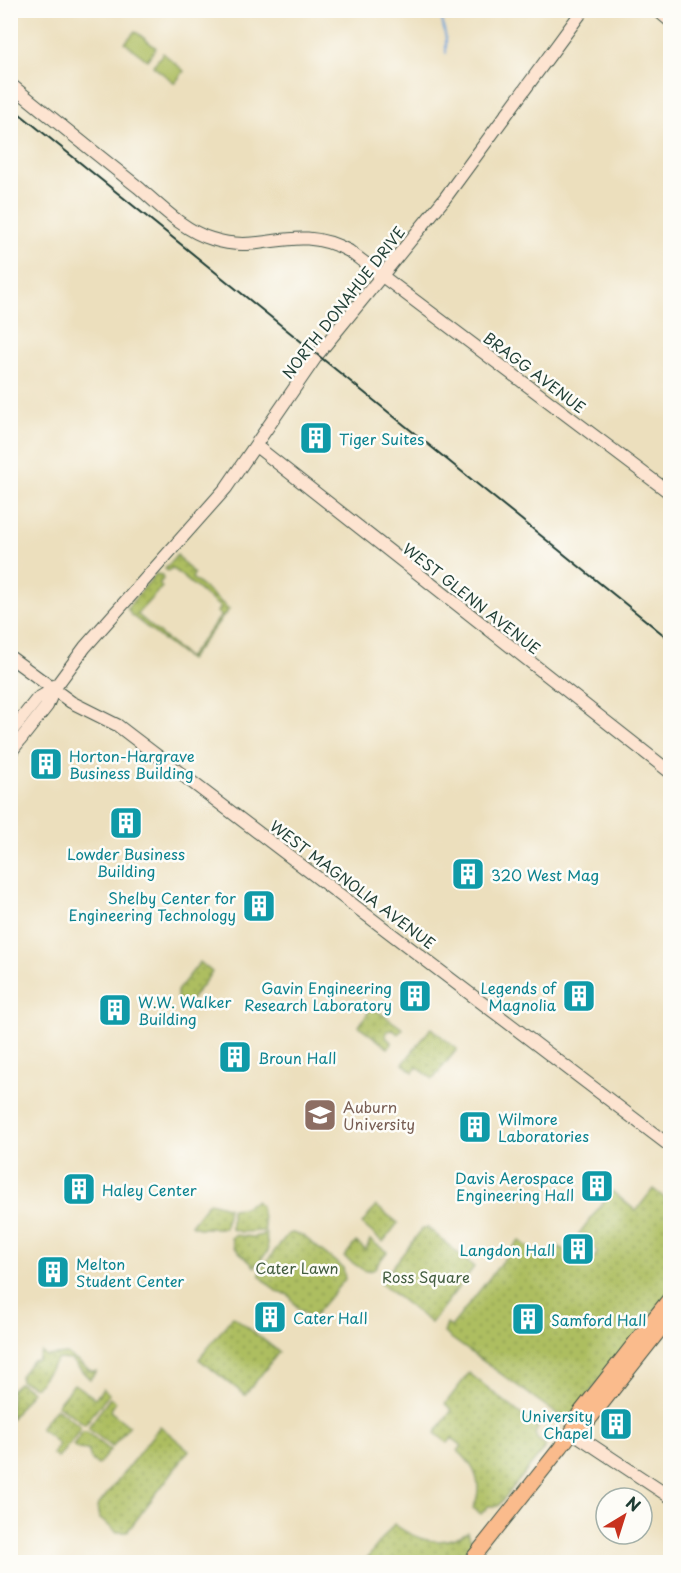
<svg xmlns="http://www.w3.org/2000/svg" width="681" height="1573" viewBox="0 0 681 1573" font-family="'Playpen Sans',sans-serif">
  <defs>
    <pattern id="green-dots" width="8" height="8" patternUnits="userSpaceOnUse" patternTransform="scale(1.5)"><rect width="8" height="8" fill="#adbe61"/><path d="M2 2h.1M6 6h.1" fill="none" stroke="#8c9c51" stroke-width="1.8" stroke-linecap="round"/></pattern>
  </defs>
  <rect width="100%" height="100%" fill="#fdfcf7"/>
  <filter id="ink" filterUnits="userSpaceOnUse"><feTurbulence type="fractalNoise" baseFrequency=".0167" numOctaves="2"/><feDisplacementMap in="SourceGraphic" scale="12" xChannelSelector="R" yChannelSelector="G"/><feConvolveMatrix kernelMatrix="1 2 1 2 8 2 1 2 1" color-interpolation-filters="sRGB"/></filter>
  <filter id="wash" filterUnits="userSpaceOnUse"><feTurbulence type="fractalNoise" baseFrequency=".008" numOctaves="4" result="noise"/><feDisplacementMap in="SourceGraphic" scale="24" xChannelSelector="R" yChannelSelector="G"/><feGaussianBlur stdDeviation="1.35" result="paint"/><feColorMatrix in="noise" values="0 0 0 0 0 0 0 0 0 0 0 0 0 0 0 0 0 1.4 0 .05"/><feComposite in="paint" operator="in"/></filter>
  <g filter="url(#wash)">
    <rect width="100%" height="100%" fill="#ecdfbd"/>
    <!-- green -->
    <path fill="url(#green-dots)" stroke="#667e4a" stroke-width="1.5" d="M177 555 194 574 192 578 229 609 189 660 131 615 127 608 156 574 162 575 163 579 159 584 162 587 137 614 188 658 221 616 217 612 221 608 172 568 168 571 165 569Z
      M200 962 212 972 190 1001 183 1002 177 998V991Z
      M372 1007 403 1029 398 1034 393 1030 387 1031 386 1037 392 1043 388 1048 359 1026Z
      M431 1028 457 1049 433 1079 417 1067 413 1072 403 1064Z
      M653 1189 670 1202V1293L570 1417 564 1419 444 1333 447 1324 451 1327 519 1240 545 1261 558 1246 586 1267 598 1252 578 1235 612 1191 636 1211Z
      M256 1201 261 1206 265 1231 241 1232 231 1229V1209L242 1208Z
      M209 1202 228 1207 225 1228H199L191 1225Z
      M376 1206 398 1223 383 1242 362 1224Z
      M423 1228H428L474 1267 431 1323 380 1283Z
      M292 1233 303 1236 343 1268 345 1279 314 1316C300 1315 295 1304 289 1295L277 1292 260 1276V1270L287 1235Z
      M266 1234 268 1251 255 1267 234 1247 231 1238 234 1235 253 1237Z
      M370 1240 387 1252 373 1270 365 1271 344 1257 356 1242 366 1250Z
      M233 1316 279 1352 245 1395 199 1359Z
      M41 1352 46 1356 67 1354 91 1371H96L90 1379 71 1360 58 1359 36 1387 21 1381 20 1376 32 1361 38 1360Z
      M469 1373 538 1428 535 1433 537 1439 545 1445V1448L498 1506H488L481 1514 473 1508C484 1486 476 1467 458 1451L462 1446 452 1438 448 1443 435 1433 452 1410 445 1404Z
      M19 1383 32 1391 11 1419V1390Z
      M74 1384 95 1398 103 1389 109 1394 85 1424 57 1405Z
      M110 1398 116 1402 110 1411 129 1426 112 1447 89 1429V1426Z
      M56 1408 80 1426V1430L58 1458 52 1454 59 1444 40 1428Z
      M160 1426 189 1450 127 1532H117L99 1518 97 1507Z
      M82 1432H87L110 1450 98 1465 91 1459 88 1450 78 1449 73 1445Z
      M394 1524C417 1541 442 1548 468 1532L472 1543 457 1562H364Z"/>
    <!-- pitch -->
    <path fill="#adbe61" stroke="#667e4a" stroke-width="1.5" d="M135 31 156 48 147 60 125 43Z
      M163 53 184 71 175 83 153 66Z"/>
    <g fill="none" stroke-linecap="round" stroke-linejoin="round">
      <!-- stream -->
      <path stroke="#6aa1d8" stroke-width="2" d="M440 10 446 39V53"/>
    </g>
  </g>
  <g filter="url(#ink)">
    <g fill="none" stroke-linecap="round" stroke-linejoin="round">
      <defs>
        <path id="secondary" d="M657 10 670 21
          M10 84C53 119 95 153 138 187 160 206 184 231 212 239 264 256 293 221 349 251L670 493
          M256 446 670 772
          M10 657 71 702 117 725 130 735 670 1146
          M10 733 37 699 54 689
          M10 753 47 706 54 689 85 647 226 488 318 354 445 198 583 10
          M572 1432 670 1497"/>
        <path id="primary" d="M572 1432 588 1421 670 1317
          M470 1562 561 1447 572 1432 579 1414 670 1298"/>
      </defs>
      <!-- secondary casing -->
      <use href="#secondary" stroke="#3e5549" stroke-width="14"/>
      <!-- primary casing -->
      <use href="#primary" stroke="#3e5549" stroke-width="16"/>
      <!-- secondary -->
      <use href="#secondary" stroke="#fde4d1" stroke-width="12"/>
      <!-- primary -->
      <use href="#primary" stroke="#fabb8c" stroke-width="14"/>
      <!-- rail -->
      <path stroke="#1f3d34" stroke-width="2" d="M10 106 670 640"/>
    </g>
  </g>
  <!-- icons -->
  <defs>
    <symbol id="building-square" viewBox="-11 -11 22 22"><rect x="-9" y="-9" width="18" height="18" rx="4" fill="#0f9aa8" stroke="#fdfcf7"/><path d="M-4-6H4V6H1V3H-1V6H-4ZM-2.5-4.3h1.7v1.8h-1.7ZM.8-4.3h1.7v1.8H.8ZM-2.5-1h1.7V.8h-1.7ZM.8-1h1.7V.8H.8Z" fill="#fff"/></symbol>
    <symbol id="university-square" viewBox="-11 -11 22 22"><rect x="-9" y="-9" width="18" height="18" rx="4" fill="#8d6e63" stroke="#fdfcf7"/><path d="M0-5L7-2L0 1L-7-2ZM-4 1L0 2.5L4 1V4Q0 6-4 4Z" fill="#fff"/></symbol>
  </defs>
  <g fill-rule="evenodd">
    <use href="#building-square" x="297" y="419" width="38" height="38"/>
    <use href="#building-square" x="27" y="745" width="38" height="38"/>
    <use href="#building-square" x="107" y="804" width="38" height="38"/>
    <use href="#building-square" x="449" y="855" width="38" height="38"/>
    <use href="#building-square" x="240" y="887" width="38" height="38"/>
    <use href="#building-square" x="396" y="977" width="38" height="38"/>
    <use href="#building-square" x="560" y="977" width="38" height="38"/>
    <use href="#building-square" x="96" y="991" width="38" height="38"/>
    <use href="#building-square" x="216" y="1038" width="38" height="38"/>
    <use href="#university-square" x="301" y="1096" width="38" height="38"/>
    <use href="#building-square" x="456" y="1108" width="38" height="38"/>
    <use href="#building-square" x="578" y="1167" width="38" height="38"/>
    <use href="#building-square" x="60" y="1170" width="38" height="38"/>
    <use href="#building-square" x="559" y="1230" width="38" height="38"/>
    <use href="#building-square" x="34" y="1253" width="38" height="38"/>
    <use href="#building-square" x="251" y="1298" width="38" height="38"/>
    <use href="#building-square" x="509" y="1300" width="38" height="38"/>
    <use href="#building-square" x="597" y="1405" width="38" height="38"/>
  </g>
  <g text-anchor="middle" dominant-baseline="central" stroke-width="5" stroke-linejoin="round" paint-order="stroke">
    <!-- street labels -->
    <g font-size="15" fill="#1f3d34" stroke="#fdfcf7">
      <text transform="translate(343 302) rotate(-52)">NORTH DONAHUE DRIVE</text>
      <text transform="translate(535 372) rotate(37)">BRAGG AVENUE</text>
      <text transform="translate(472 598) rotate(38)">WEST GLENN AVENUE</text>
      <text transform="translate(353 884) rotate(37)">WEST MAGNOLIA AVENUE</text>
    </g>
    <!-- culture labels -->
    <g font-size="15" fill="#0d838f" stroke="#fdfcf7" text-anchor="start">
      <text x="339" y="438">Tiger Suites</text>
      <text x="69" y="755">Horton-Hargrave<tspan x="69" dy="17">Business Building</tspan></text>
      <text x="126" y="853" text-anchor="middle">Lowder Business<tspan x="126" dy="17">Building</tspan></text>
      <text x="491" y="874">320 West Mag</text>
      <text x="236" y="897" text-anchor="end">Shelby Center for<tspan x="236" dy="17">Engineering Technology</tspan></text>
      <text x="392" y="987" text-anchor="end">Gavin Engineering<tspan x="392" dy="17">Research Laboratory</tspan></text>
      <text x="556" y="987" text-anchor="end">Legends of<tspan x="556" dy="17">Magnolia</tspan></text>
      <text x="138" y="1001">W.W. Walker<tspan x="138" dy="17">Building</tspan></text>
      <text x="258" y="1057">Broun Hall</text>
      <text x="498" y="1118">Wilmore<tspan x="498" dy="17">Laboratories</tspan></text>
      <text x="574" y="1177" text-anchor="end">Davis Aerospace<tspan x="574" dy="17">Engineering Hall</tspan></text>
      <text x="102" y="1189">Haley Center</text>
      <text x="555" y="1249" text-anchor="end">Langdon Hall</text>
      <text x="76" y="1263">Melton<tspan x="76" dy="17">Student Center</tspan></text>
      <text x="293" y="1317">Cater Hall</text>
      <text x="551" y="1319">Samford Hall</text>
      <text x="593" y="1415" text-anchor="end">University<tspan x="593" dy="17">Chapel</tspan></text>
    </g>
    <!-- education labels -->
    <g font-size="15" fill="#785e54" stroke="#fdfcf7" text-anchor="start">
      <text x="343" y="1106">Auburn<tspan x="343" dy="17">University</tspan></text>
    </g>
    <!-- park labels -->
    <g font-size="15" fill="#425d3f" stroke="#fdfcf7">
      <text x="297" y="1267">Cater Lawn</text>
      <text x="426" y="1276">Ross Square</text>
    </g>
  </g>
  <!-- margin -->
  <rect width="681" height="1573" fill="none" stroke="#fdfcf7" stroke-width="36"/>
  <!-- north arrow -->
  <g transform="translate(624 1516) rotate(38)"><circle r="28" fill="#fdfcf7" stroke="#a4b0a9" stroke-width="1.5"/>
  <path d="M0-4.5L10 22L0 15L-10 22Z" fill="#c8321e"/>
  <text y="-9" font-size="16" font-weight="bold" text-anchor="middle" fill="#1f3d34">N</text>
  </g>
</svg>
